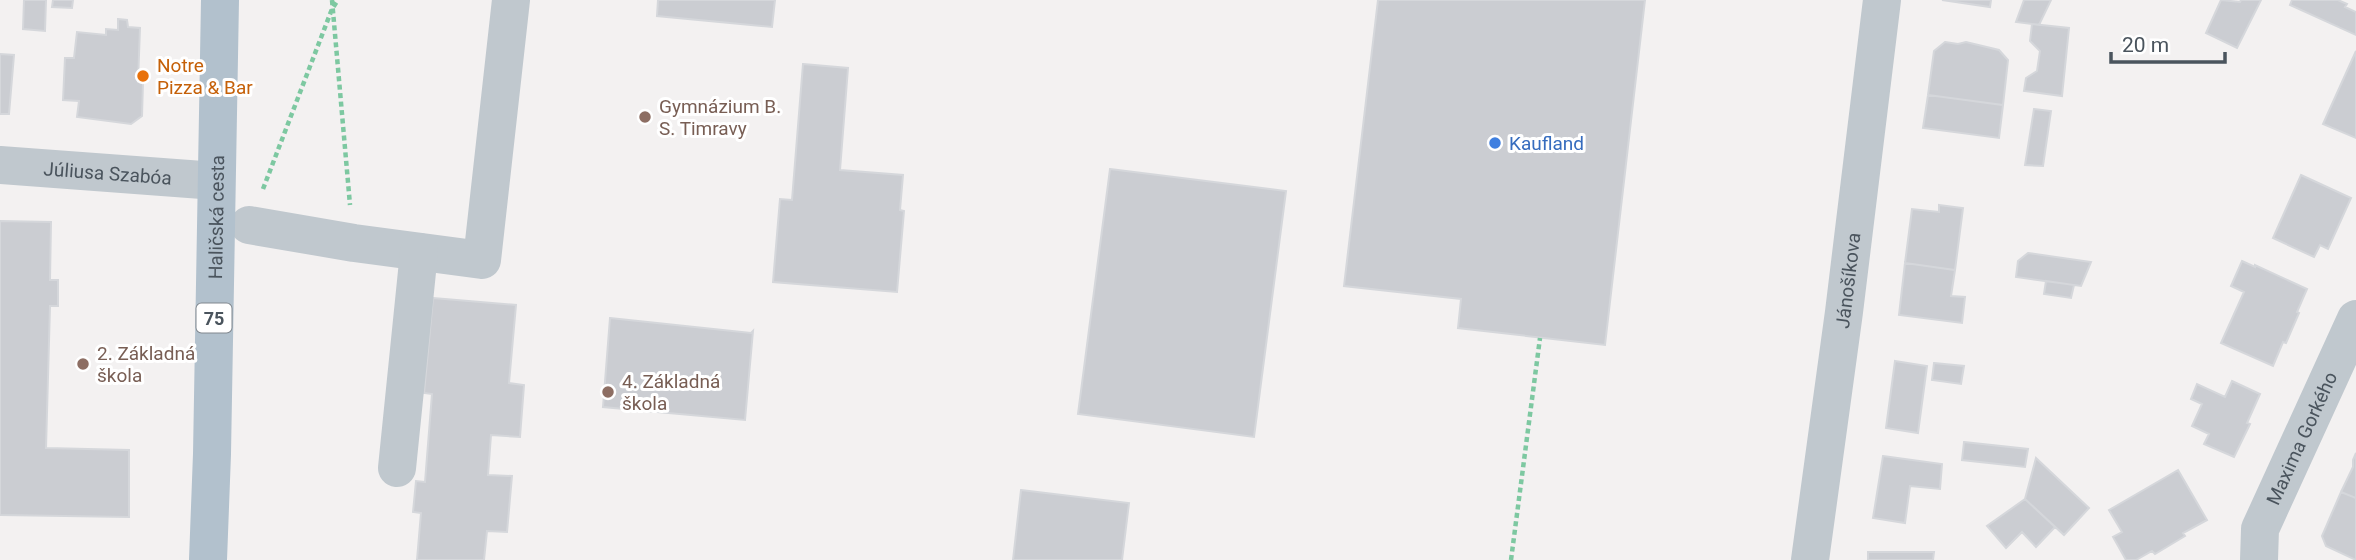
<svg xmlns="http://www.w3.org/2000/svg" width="2356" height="560" viewBox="0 0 2356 560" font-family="Roboto,sans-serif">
  <rect width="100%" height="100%" fill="#f3f1f1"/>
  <!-- building -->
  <path fill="#cbcdd2" stroke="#d5d7db" stroke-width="2" d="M24 0H46L45 31 23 29Z
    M53 0H73L72 8 52 7Z
    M658 0H775L772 27 657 16Z
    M1378 0H1645L1605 345 1458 328 1461 299 1344 286Z
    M1942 0H1991L1990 7Z
    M2024 0H2051L2039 25 2016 22Z
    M2221 0 2240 2 2241 0H2261L2237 48 2206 33Z
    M2292 0H2338L2347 4 2345 7 2356 12V35L2290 5Z
    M118 19 127 20 128 27 140 28 138 82H143L142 116 131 124 77 117 79 101 63 100 65 58H74L77 32 106 35V29L118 30Z
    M2032 24 2069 28 2062 96 2024 91 2026 78 2037 71 2040 51 2030 41Z
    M1945 42 1958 44 1966 42 1999 50 2008 60 2003 105 1928 95 1934 51Z
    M2356 51V138L2323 124Z
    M0 54 14 55 9 114H0Z
    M803 64 848 68 840 170 903 175 900 210 904 211 897 292 773 282 780 199 792 200Z
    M1928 95 2003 105 1999 138 1923 128Z
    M2034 109 2051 111 2043 166 2025 165Z
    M1110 169 1286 191 1254 437 1078 414Z
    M2301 175 2351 198 2328 249 2320 245 2314 257 2273 238Z
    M1939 205 1963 208 1955 270 1905 263 1912 209 1939 212Z
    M0 221 51 222 50 280H58V306H50L46 448 129 450V517L0 515Z
    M2028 253 2091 262 2081 286 2016 277 2018 261Z
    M2242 261 2255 267V265L2307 289 2297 312 2299 313 2286 343 2283 342 2273 366 2221 343 2244 292 2231 286Z
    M1905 263 1955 270 1951 296 1965 297 1962 323 1899 315Z
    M2046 281 2074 285 2071 298 2044 294Z
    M433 298 516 305 509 383 524 385 520 437 491 435 488 475 512 476 507 532 487 531 484 560H417L421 513 413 512 416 481 425 482 432 394 424 393Z
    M610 318 751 333 753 331 745 420 603 407Z
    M1895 361 1927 366 1918 433 1886 428Z
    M1934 363 1964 366 1961 384 1932 380Z
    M2232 381 2260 394 2247 423 2250 424 2234 457 2204 444 2209 434 2192 426 2202 404 2191 399 2197 384 2225 397Z
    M1964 442 2028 449 2025 467 1962 460Z
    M2356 453V498L2341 492 2353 467V460Z
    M1883 456 1942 464 1940 489 1910 486 1905 523 1873 518Z
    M2036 458 2089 508 2064 535 2025 499Z
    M2178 470 2207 520 2183 533 2185 536 2155 554 2152 551 2136 560H2126L2113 537 2122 532 2109 510Z
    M1021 490 1129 503 1122 560H1013Z
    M2341 492 2356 498V560L2326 546 2322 536Z
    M2025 499 2055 527 2036 547 2022 532 2006 548 1987 526Z
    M1868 552H1934L1933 560H1868Z"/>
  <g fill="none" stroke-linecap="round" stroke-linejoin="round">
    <!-- path -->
    <path stroke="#7dc8a1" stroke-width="4.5" stroke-dasharray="5 3.5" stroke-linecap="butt" d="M332 0 350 205
      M263 189 332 9 338 0
      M1511 560 1540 338"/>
    <!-- minor -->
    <g stroke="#c0c8ce" stroke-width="38">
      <path id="s1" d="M0 165 216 181"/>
      <path d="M249 225 354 243 482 260 511 0"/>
      <path d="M397 468 419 252"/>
      <path id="s2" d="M1810 560 1844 312 1882 0"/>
      <path id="s3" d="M2259 560 2260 529 2356 319"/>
    </g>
    <!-- major -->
    <path stroke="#b2c1cd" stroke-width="38" id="s4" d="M208 560 212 454 220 0"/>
  </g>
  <!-- markers -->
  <circle fill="#e8710a" stroke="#fff" stroke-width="2.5" cx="143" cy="76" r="7"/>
  <g fill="#8d6e63" stroke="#fff" stroke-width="2.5">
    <circle cx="645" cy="117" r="7"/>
    <circle cx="83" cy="364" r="7"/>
    <circle cx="608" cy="392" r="7"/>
  </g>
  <circle fill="#3f7fe0" stroke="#fff" stroke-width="2.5" cx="1495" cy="143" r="7"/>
  <g text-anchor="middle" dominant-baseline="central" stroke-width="6" stroke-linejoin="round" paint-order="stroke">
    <!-- shield labels -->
    <rect fill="#fff" stroke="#80878e" stroke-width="2" x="196.5" y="303.5" width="35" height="29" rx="5"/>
    <g font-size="18" font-weight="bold" fill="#4a545d">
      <text x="214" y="318">75</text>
    </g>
    <!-- food labels -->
    <g font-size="19" fill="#c56008" stroke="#fff" text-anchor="start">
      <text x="157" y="65">Notre<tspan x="157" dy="22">Pizza &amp; Bar</tspan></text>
    </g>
    <!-- education labels -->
    <g font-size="19" fill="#785e54" stroke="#fff" text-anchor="start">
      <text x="659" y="106">Gymnázium B.<tspan x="659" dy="22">S. Timravy</tspan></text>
      <text x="97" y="353">2. Základná<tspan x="97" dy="22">škola</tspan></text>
      <text x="622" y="381">4. Základná<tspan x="622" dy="22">škola</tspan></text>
    </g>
    <!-- shop labels -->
    <g font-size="19" fill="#366cbe" stroke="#fff" text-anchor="start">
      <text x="1509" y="143">Kaufland</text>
    </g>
    <!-- street labels -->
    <g font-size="19" fill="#4a545d" stroke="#fff">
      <text stroke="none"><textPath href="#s1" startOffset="108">Júliusa Szabóa</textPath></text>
      <text stroke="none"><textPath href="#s4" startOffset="343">Haličská cesta</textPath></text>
      <text stroke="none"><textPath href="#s2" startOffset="282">Jánošíkova</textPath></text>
      <text stroke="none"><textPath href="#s3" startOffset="131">Maxima Gorkého</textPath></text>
    </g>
  </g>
  <!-- scale -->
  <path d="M2111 52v10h114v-10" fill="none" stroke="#4a545d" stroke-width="3.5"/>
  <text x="2122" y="52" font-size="21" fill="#4a545d" stroke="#ffffff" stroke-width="5" paint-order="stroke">20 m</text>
</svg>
